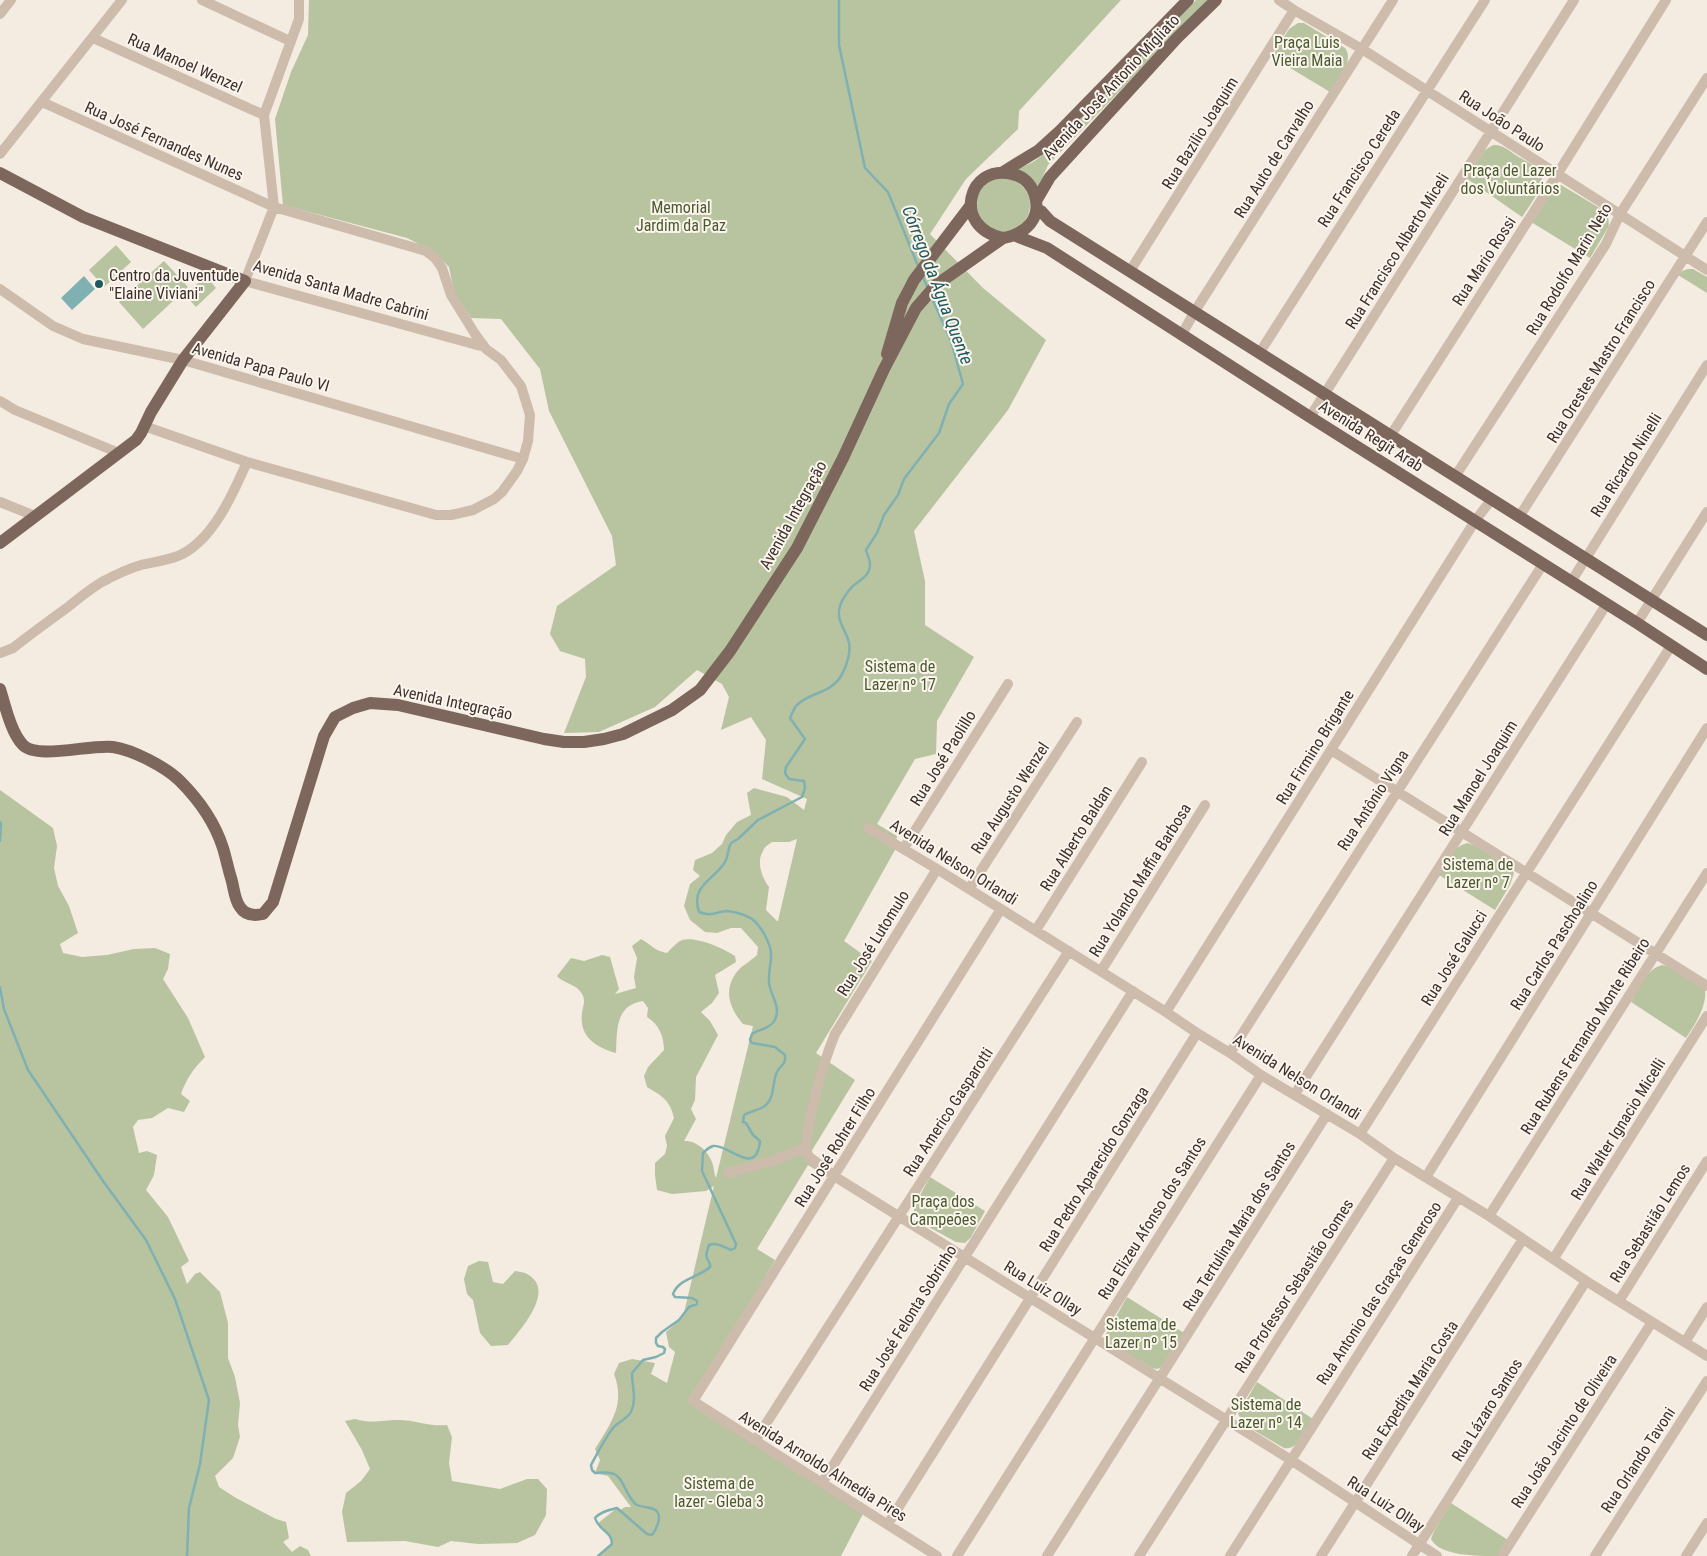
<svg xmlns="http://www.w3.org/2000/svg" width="1707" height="1556" viewBox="0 0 1707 1556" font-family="'Roboto Condensed',sans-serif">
  <rect width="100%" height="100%" fill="#f4ebe1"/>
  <!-- green -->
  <path fill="#b8c4a0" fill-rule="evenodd" d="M309 0H1121L1019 111 1018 129 966 179 930 234 983 288 1046 340 1008 410 914 531 925 581V625L974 657 937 721 936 754 915 759 877 824 897 836 895 850 844 941 872 961 816 1053 855 1080 811 1152 833 1169 827 1177 808 1165 757 1249 775 1260 693 1400 865 1510 841 1556H598L612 1544 609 1534 597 1524 617 1508 620 1510 625 1507H631L608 1476 595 1473 600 1460 595 1449C610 1424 626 1405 614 1374L619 1363 632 1359 655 1363 651 1374 667 1383 675 1352 669 1347 666 1332 683 1317 714 1186 706 1191 672 1194 657 1190 655 1175V1163L665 1154 667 1146 665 1136 674 1118C670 1100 662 1096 647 1087L644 1076 648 1067 664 1050C664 1037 659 1024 647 1017L648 1008 643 1001C615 1005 617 1031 616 1053 595 1047 579 1036 582 1013 583 1006 586 1000 582 994 577 984 564 984 557 976L571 958 584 961 602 955 610 957 619 989 615 994 636 988 634 977 637 958 632 946 641 939C652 945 654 951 667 953 671 949 677 942 682 940 696 936 723 948 735 956L736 962 715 975 719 993 712 1003 701 1012 710 1021 718 1035 696 1077 695 1100 691 1109 696 1119 684 1141C696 1140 708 1151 712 1162 714 1167 714 1174 716 1178L753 1026 743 1024C730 1009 723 991 736 973 741 966 751 961 757 955L758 947 741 928H731L717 933 705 932 690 920 684 906 690 884 700 876 693 870 695 860 712 853 722 844 726 835 737 822 751 815 747 793 754 788 787 797 804 810 807 799 762 779 766 740 751 717 721 730 729 697 722 684 697 670 655 707 599 732 564 733 586 677 585 659 560 651 550 634 557 606 616 565 612 536 549 411 540 369 501 319 471 318 454 292 449 267 433 251 407 238 283 205 275 119 291 72 308 35ZM797 839 778 921H777L766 910 769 887C762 878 756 862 763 851 764 847 769 844 772 842H789Z
    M1196 0H1208L1048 165 1044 174 1039 189 1016 170 1033 162 1052 148Z
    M1298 23H1304L1345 48C1355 61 1337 80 1330 92L1272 57 1289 29Z
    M1493 145C1502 144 1510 151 1517 156 1524 160 1535 165 1540 171 1548 182 1529 207 1522 217L1466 178 1485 150Z
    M976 205a27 27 0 1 1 54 0a27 27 0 1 1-54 0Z
    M1561 185 1603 210 1608 216 1609 226 1590 258 1531 222 1554 187Z
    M116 245 131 262 104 287 89 270Z
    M164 261 188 287 143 329 119 302Z
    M1688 269H1693L1707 277V293L1678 275 1682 271Z
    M206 276 216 288 196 307 185 295Z
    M0 790 53 828 57 846 54 868 58 886 69 906 78 933 60 944 63 953 82 957 107 955 134 949 155 948 170 954 168 969 163 979 188 1018 205 1057C194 1068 186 1079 181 1094L190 1101 184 1112 168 1108 152 1118 138 1120 133 1127 139 1153 147 1151 157 1155 154 1175 146 1190 168 1217 189 1261 181 1267 187 1284 195 1274 200 1272 220 1292 228 1323V1358L235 1377 240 1403 238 1425 240 1437 233 1458 215 1476 219 1487 236 1498 276 1519 286 1522 289 1538 283 1542 292 1552 300 1546 308 1550 311 1556H0Z
    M1467 843 1474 845 1510 868 1514 873 1510 885 1495 910 1439 875C1446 863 1452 847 1467 843Z
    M1662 965 1669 967 1705 989C1707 1007 1695 1024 1686 1038L1631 1002C1639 989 1646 969 1662 965Z
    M930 1177 985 1211 971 1237 965 1243 956 1242 918 1221 914 1215V1206Z
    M479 1261 488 1262 493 1282 503 1284 515 1271C519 1272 524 1272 527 1274 557 1290 520 1330 508 1345L491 1346 480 1333 473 1300 467 1294 464 1279 468 1266Z
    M1127 1297 1184 1333 1162 1367 1157 1369 1152 1368 1113 1345 1106 1334Z
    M1257 1382 1313 1419C1306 1429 1298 1451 1284 1448L1245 1425 1238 1414Z
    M355 1419C373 1424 381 1420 399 1420 415 1420 430 1427 447 1425L452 1437 449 1463 452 1481 500 1489 527 1479H538L547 1489 546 1515 535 1535 517 1543 478 1544 451 1541 438 1547 405 1541 347 1542 342 1512 346 1493 361 1481 370 1469 362 1450 345 1421Z
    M1451 1503 1508 1540 1497 1556C1477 1556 1439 1556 1431 1539L1434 1531Z"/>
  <!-- water -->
  <path fill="#7fb0b2" d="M84 276 95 289 72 310 61 298Z"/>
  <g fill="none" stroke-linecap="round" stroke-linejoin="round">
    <!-- stream -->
    <path stroke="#7fb0b2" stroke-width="2.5" d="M839 0V45L865 168 888 192 918 266
      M922 275 928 289
      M0 822 1 824 0 841
      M0 987 4 1009 28 1070 103 1181 146 1240 175 1299 209 1400 200 1464 189 1508 187 1556
      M598 1556 612 1544C612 1531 599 1531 595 1518 600 1512 609 1510 617 1508L647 1534 652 1535C656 1530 661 1519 658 1513 655 1506 643 1508 637 1505 625 1497 624 1474 610 1473 605 1472 600 1473 595 1473L592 1470 591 1465C598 1452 604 1440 613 1428 618 1422 627 1419 631 1412 637 1400 632 1386 632 1373L643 1360 656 1357 664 1353 665 1349 663 1347 658 1346 656 1343V1338L662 1332 679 1320 689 1307 697 1304V1301L692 1298 675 1297 673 1294C679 1278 700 1277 710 1267 711 1262 708 1262 707 1258 705 1254 708 1249 709 1245 718 1242 723 1247 731 1250L735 1248 736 1244 702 1171 703 1153C706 1150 710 1147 713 1146 728 1143 756 1179 760 1141L753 1135 746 1123 743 1122 744 1115C751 1111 760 1110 766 1105 775 1097 772 1082 777 1072 780 1064 786 1067 785 1055L775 1047 752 1043 750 1040 752 1034C760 1029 773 1028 776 1017 780 1005 770 994 769 983 768 974 771 965 771 956 772 945 761 926 752 919 746 915 733 911 726 911 714 912 713 917 699 912 691 887 710 882 723 865 729 858 727 850 731 843L738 839 758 820 802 797 805 788 804 781 789 779 785 773 786 767 805 739 790 718C792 714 794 708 797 705 810 692 830 694 841 676 847 666 852 650 848 639 844 628 836 619 840 606 841 601 848 591 852 587 859 580 870 577 870 564 870 560 867 554 866 550L877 533 884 515 898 495 904 479 939 433 949 404 963 384 951 341 931 296"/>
    <!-- minor -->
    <path stroke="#cdbbac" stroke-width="10" d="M202 0 290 41
      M299 0V19L264 115 274 207 245 281 477 345 483 346
      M1279 0 1294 10 1362 49 1707 270
      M0 14 11 0
      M93 38 264 115
      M42 102 274 207 426 251 435 258 442 268 451 295 475 334 486 349 501 360 521 386 530 415 528 441 523 459 517 471 502 492 494 499 473 510 451 515H436L247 462 144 426
      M0 154 122 0
      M1130 271 1294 10
      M0 289 53 326 83 339 183 360 523 459
      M1182 334 1195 311 1393 0
      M1260 352 1485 0
      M0 401 15 410 119 453
      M1310 417 1574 0
      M1391 435 1540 202 1666 0
      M1456 475 1606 244 1620 214 1707 78
      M0 502 35 516
      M1519 517 1707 222
      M1571 582 1707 365
      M1637 623 1707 512
      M0 653 13 648C31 634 50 620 68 607 79 598 90 589 102 582 115 575 127 569 141 565 153 562 165 561 178 556 212 542 233 494 247 462
      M1331 750 1707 986
      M868 828 937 869 1166 1012 1197 1033 1230 1053 1261 1075 1360 1134 1394 1158 1489 1216 1586 1281 1707 1356
      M904 848 1008 684
      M969 889 1077 722
      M1036 930 1142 762
      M1101 971 1205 805
      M1166 1012 1475 521 1491 500
      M1230 1053 1543 564
      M1295 1094 1606 605
      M1360 1134 1671 646
      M805 1148 809 1157 834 1176 1291 1460 1437 1556
      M805 1148C811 1109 820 1071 835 1034L937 869
      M728 1173 772 1161 805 1148
      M1426 1177 1707 728
      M1489 1216 1707 873
      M1554 1258 1707 1016
      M1619 1301 1707 1161
      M1685 1342 1707 1307
      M755 1441 1069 951
      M822 1483 1133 991
      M888 1524 1197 1033
      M937 1556 693 1401 1001 909
      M957 1556 1261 1075
      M1047 1556 1327 1114
      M1139 1556 1394 1158
      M1230 1556 1458 1198
      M1321 1556 1523 1239
      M1412 1556 1586 1281
      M1502 1556 1652 1322
      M1595 1556 1707 1381
      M1686 1556 1707 1523"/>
    <!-- major -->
    <path stroke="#7d675c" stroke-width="12" d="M1003 172 1039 150 1060 131 1188 0
      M0 173 83 217 245 281 183 360 151 412 141 433 136 440 0 543
      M1036 201 1050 177 1177 38 1216 0
      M1037 210 1041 211 1050 221 1707 635
      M1016 236 1047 248 1310 417 1637 623 1707 669
      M887 354 902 303 914 280 971 205
      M0 689C5 705 11 733 23 745 37 760 91 744 113 747 133 750 166 767 180 781 198 799 215 823 223 848 226 858 228 868 231 878 234 887 234 899 240 907 245 915 254 916 263 914L273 902 324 736 335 717 353 708 370 703 398 705 544 739 564 742H584L604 739 623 734 672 710 700 690 730 651 797 548 843 458 884 369 916 308 936 285 1003 238C1026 234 1043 218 1034 193 1030 183 1022 176 1012 174 968 163 951 227 1003 238"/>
  </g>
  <!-- markers -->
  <circle fill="#1f5a5e" stroke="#fbf5ee" stroke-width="2" cx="99" cy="284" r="5"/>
  <g text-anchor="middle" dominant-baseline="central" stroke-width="4" stroke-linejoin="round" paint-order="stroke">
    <!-- park labels -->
    <g font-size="16" fill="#4a5a2e" stroke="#fbf5ee">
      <text x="1307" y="42">Praça Luis<tspan x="1307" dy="18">Vieira Maia</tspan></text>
      <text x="1510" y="170">Praça de Lazer<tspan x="1510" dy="18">dos Voluntários</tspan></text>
      <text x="681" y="207">Memorial<tspan x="681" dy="18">Jardim da Paz</tspan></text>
      <text x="900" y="666">Sistema de<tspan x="900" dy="18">Lazer nº 17</tspan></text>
      <text x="1478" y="864">Sistema de<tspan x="1478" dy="18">Lazer nº 7</tspan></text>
      <text x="943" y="1201">Praça dos<tspan x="943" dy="18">Campeões</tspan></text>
      <text x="1141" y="1324">Sistema de<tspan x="1141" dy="18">Lazer nº 15</tspan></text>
      <text x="1266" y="1404">Sistema de<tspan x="1266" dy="18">Lazer nº 14</tspan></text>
      <text x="719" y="1483">Sistema de<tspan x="719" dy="18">lazer - Gleba 3</tspan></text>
    </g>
    <!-- street labels -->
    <g font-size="16" fill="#3b302b" stroke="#fbf5ee">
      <text transform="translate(185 63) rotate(24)">Rua Manoel Wenzel</text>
      <text transform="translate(1111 87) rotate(-47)">Avenida José Antonio Migliato</text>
      <text transform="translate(1502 121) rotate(33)">Rua João Paulo</text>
      <text transform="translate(1200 133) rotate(-58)">Rua Bazilio Joaquim</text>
      <text transform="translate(164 141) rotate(24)">Rua José Fernandes Nunes</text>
      <text transform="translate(1274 159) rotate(-58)">Rua Auto de Carvalho</text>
      <text transform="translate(1359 168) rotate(-57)">Rua Francisco Cereda</text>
      <text transform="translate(1397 251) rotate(-58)">Rua Francisco Alberto Miceli</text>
      <text transform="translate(1484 261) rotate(-57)">Rua Mario Rossi</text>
      <text transform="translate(1569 269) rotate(-59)">Rua Rodolfo Marin Neto</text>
      <text transform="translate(341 290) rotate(16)">Avenida Santa Madre Cabrini</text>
      <text transform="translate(1601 361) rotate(-58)">Rua Orestes Mastro Francisco</text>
      <text transform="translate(261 367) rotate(16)">Avenida Papa Paulo VI</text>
      <text transform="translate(1371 436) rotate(32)">Avenida Regit Arab</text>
      <text transform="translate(1626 465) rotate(-58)">Rua Ricardo Ninelli</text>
      <text transform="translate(793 515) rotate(-61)">Avenida Integração</text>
      <text transform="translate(453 702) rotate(12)">Avenida Integração</text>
      <text transform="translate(1315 747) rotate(-58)">Rua Firmino Brigante</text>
      <text transform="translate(943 758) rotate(-58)">Rua José Paolillo</text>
      <text transform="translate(1478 778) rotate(-58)">Rua Manoel Joaquim</text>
      <text transform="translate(1010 798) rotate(-57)">Rua Augusto Wenzel</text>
      <text transform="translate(1373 800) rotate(-57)">Rua Antônio Vigna</text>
      <text transform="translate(1076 838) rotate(-58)">Rua Alberto Baldan</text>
      <text transform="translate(954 862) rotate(32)">Avenida Nelson Orlandi</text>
      <text transform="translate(1140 880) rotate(-58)">Rua Yolando Maffia Barbosa</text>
      <text transform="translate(873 943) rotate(-58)">Rua José Lutomulo</text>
      <text transform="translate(1554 945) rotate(-58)">Rua Carlos Paschoalino</text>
      <text transform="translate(1454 958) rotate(-58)">Rua José Galucci</text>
      <text transform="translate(1585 1036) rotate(-58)">Rua Rubens Fernando Monte Ribeiro</text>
      <text transform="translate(1297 1077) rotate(32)">Avenida Nelson Orlandi</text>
      <text transform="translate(948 1112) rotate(-57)">Rua Americo Gasparotti</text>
      <text transform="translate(1618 1129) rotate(-58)">Rua Walter Ignacio Micelli</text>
      <text transform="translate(835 1147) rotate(-58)">Rua José Rohrer Filho</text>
      <text transform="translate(1094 1169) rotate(-58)">Rua Pedro Aparecido Gonzaga</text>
      <text transform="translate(1152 1218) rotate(-58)">Rua Elizeu Afonso dos Santos</text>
      <text transform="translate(1650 1223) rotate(-58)">Rua Sebastião Lemos</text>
      <text transform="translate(1239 1226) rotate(-58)">Rua Tertulina Maria dos Santos</text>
      <text transform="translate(1294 1286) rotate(-57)">Rua Professor Sebastião Gomes</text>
      <text transform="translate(1043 1288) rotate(32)">Rua Luiz Ollay</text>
      <text transform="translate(1379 1293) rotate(-57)">Rua Antonio das Graças Generoso</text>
      <text transform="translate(908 1318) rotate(-58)">Rua José Felonta Sobrinho</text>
      <text transform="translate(1410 1390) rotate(-57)">Rua Expedita Maria Costa</text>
      <text transform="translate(1487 1410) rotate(-58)">Rua Lázaro Santos</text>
      <text transform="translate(1564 1431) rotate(-57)">Rua João Jacinto de Oliveira</text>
      <text transform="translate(1638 1460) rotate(-57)">Rua Orlando Tavoni</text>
      <text transform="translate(823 1466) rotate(32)">Avenida Arnoldo Almedia Pires</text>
      <text transform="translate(1386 1504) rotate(33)">Rua Luiz Ollay</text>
    </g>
    <!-- poi labels -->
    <g font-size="16" fill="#3b302b" stroke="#fbf5ee" text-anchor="start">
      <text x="109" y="275">Centro da Juventude<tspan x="109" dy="18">"Elaine Viviani"</tspan></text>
    </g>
    <!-- water labels -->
    <g font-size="18" font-style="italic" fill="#1f5a5e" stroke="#fbf5ee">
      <text transform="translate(938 285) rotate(69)">Córrego da Água Quente</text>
    </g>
  </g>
</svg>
